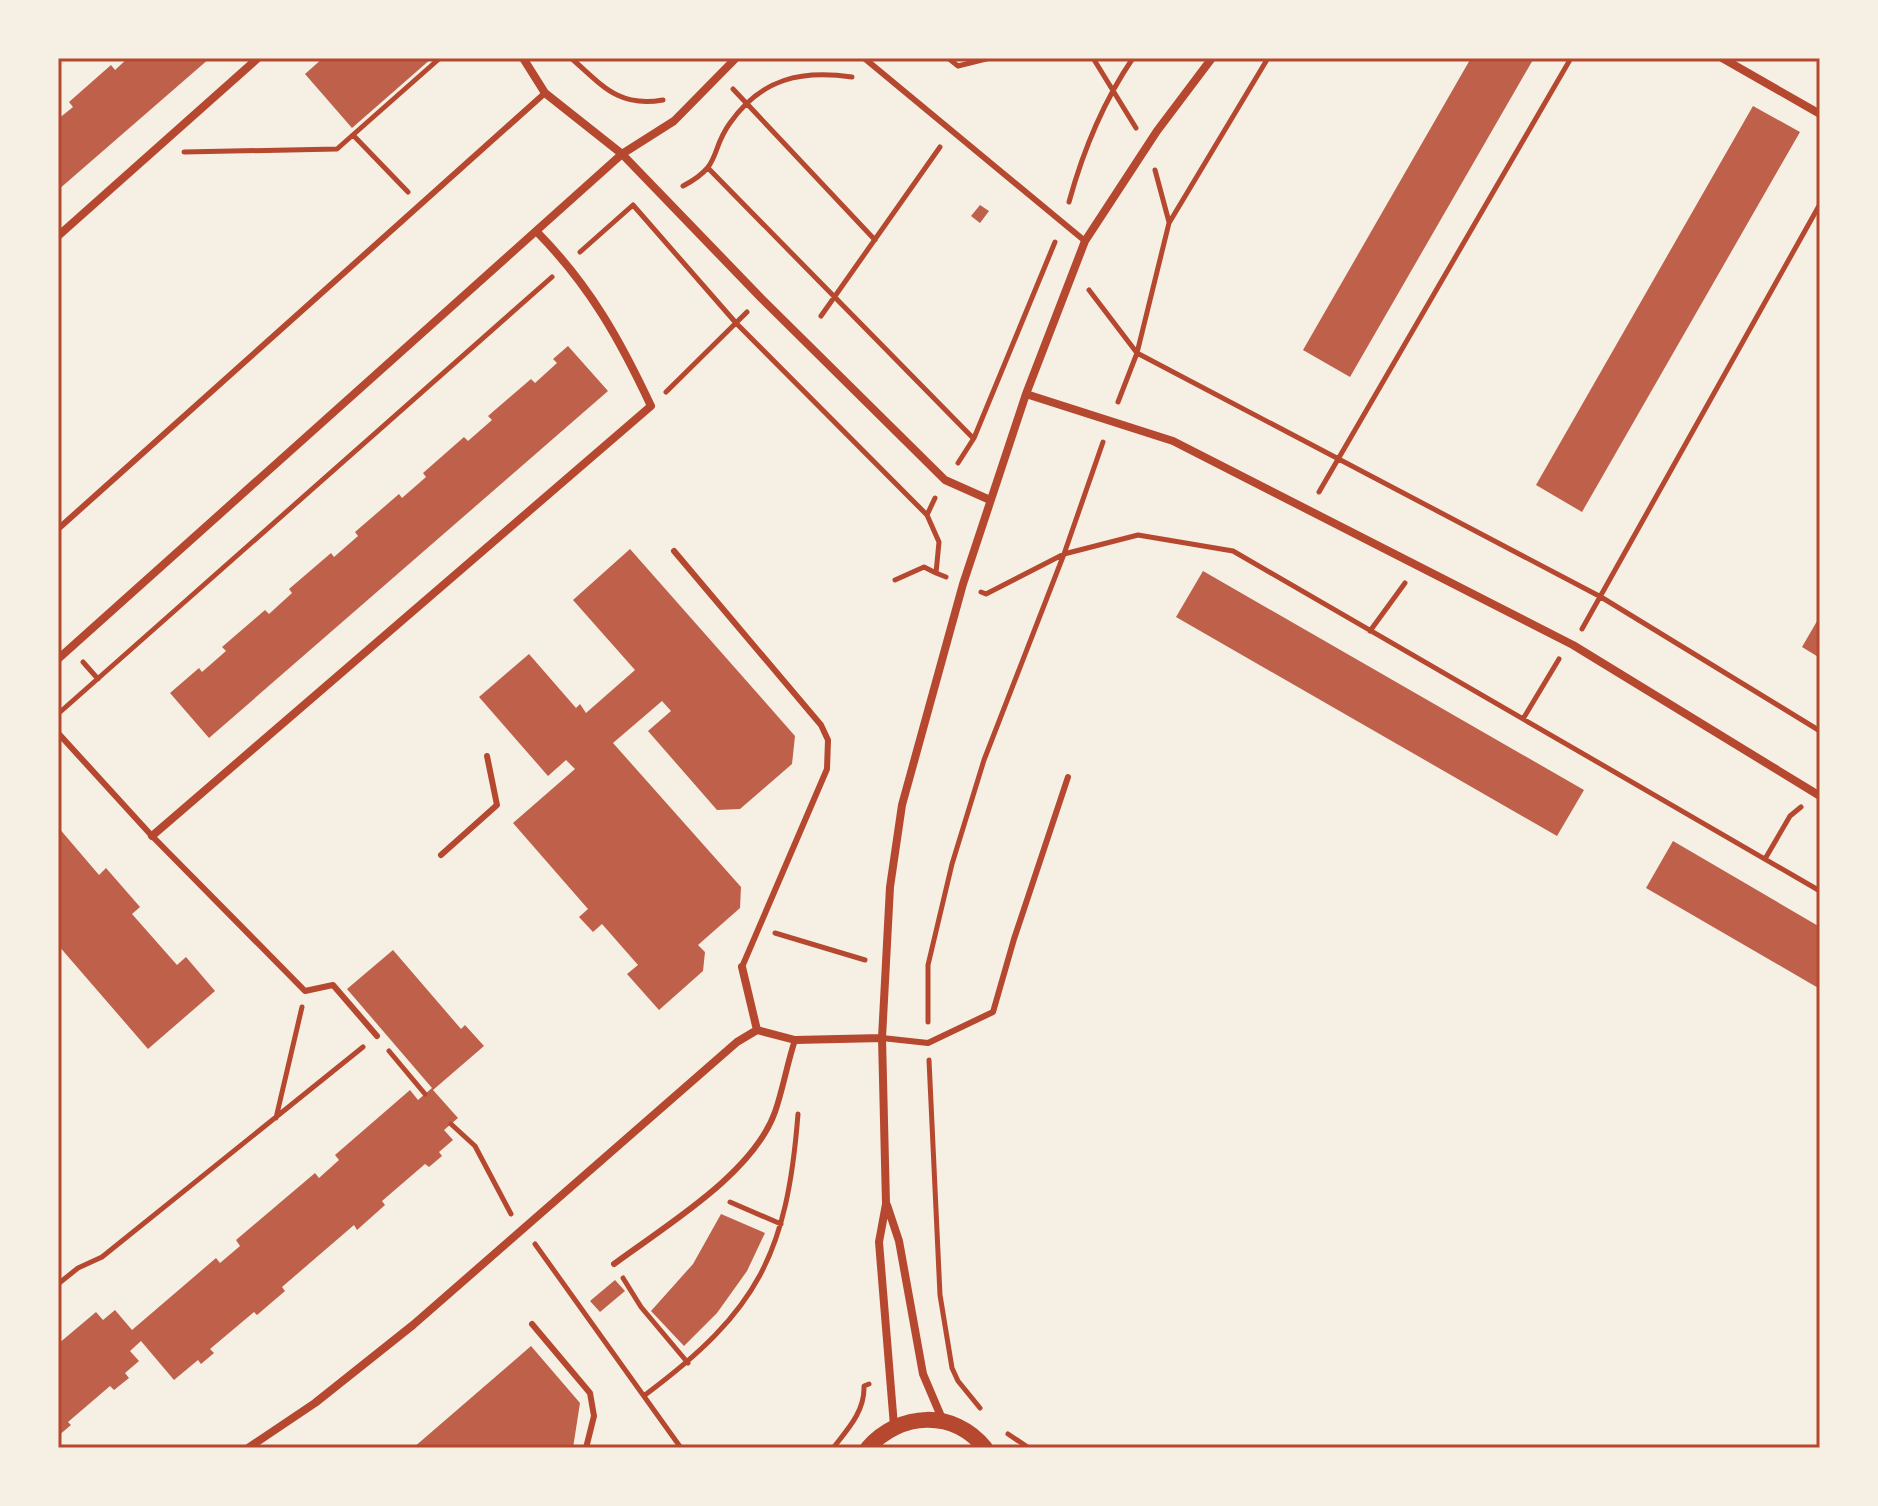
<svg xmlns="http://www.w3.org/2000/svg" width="1878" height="1506" viewBox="0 0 1878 1506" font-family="'Fira Sans Condensed',sans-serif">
  <rect width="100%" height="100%" fill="#f6efe4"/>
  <!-- building -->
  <path fill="#bf614a" d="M128 58H210L58 190V119L73 107 69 102 111 65 115 70Z
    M323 58H432L352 128 305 74Z
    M1471 58H1534L1350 377 1303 350Z
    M1753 106 1800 132 1582 512 1536 485Z
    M980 205 989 211 980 223 971 216Z
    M568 346 608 391 209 738 170 693 199 668 202 672 226 651 222 647 265 610 269 614 292 593 289 589 331 553 334 557 358 536 355 532 399 494 402 498 426 477 423 473 464 437 468 441 492 420 488 416 531 379 535 383 557 363 553 359Z
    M630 549 795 736 792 764 740 809 717 810 648 731 671 711 662 701 613 743 741 887 740 908 698 945 705 952 703 971 659 1010 627 974 638 965 602 924 593 932 579 917 588 909 513 823 575 769 566 760 548 776 479 697 529 654 576 708 580 704 586 713 635 670 573 600Z
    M1203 571 1584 790 1557 836 1176 617Z
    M1820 616V658L1802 647Z
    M58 827 99 875 106 868 140 907 132 914 177 965 186 957 215 991 148 1049 58 945Z
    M1673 841 1820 927V989L1646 888Z
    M393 950 461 1029 465 1025 484 1046 433 1090 458 1118 444 1130 453 1140 439 1152 442 1156 429 1167 425 1164 382 1201 385 1205 357 1230 354 1225 282 1287 285 1291 257 1315 254 1312 210 1349 214 1353 201 1364 198 1360 174 1380 141 1341 130 1351 139 1361 125 1373 129 1378 114 1390 110 1386 68 1422 71 1425 58 1436V1344L96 1312 103 1320 115 1310 132 1330 216 1258 220 1263 240 1246 236 1240 315 1173 319 1178 339 1160 335 1155 410 1090 418 1100 432 1088 347 989Z
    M721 1214 765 1233 747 1271 717 1313 684 1346 651 1311 693 1264Z
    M615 1280 625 1291 600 1312 590 1301Z
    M531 1346 580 1403 573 1448H413Z"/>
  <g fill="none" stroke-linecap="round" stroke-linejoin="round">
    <!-- path -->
    <path stroke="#b5482f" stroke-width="5" d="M571 58C602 85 618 108 663 100
      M948 58 958 66 990 58
      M1093 58 1136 128
      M733 89 875 240
      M353 135 408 192
      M184 152 337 149 440 58
      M708 168 973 438
      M1155 170 1169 222
      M683 186C723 165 709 152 730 123 762 78 801 70 852 77
      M1069 202C1083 151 1103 102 1133 58
      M580 252 633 205 736 323 927 515 939 542 936 573 946 577
      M1089 290 1137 353 1601 597 1820 731
      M821 316 940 147
      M666 392 747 312
      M1118 402 1137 353 1169 223 1268 58
      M958 463 974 438 1055 242
      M1319 492 1571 58
      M927 515 935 498
      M895 580 924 567 936 573
      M981 592 986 594 1064 554 1138 535 1233 551 1820 891
      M1582 629 1820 204
      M1370 631 1405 583
      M83 662 98 679
      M59 713 552 277
      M1523 719 1559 659
      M1765 859 1790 816 1801 807
      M775 933 865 960
      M928 1022V965L952 864 984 760 1064 554 1103 442
      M389 1051 425 1094
      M929 1060 940 1295 952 1368 958 1381 980 1408
      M276 1118 302 1007
      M451 1124 475 1146 511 1214
      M730 1202 781 1224
      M535 1244 681 1448
      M623 1278 641 1307 688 1363
      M58 1284 78 1268 102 1257 363 1047
      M645 1395C758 1311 787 1254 798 1114
      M1008 1434 1029 1448
      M833 1448C848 1429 865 1411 864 1386L869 1384"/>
    <!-- service -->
    <path stroke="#b5482f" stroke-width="6" d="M864 58 1085 241
      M58 529 545 93
      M674 551 821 725 828 740 827 769 742 967
      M58 733 152 836 305 991 333 985 377 1036
      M441 855 497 805 487 756
      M882 1038 928 1043 993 1012 1014 939 1068 777
      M614 1264C665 1226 753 1174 775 1112 783 1089 787 1064 795 1040
      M532 1324 590 1393 594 1416 586 1448"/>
    <!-- minor -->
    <path stroke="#b5482f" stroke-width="8" d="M523 58 545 93 622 154 761 298 945 480 990 500
      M1722 58 1820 114
      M58 236 258 58
      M1026 394 1173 441 1573 645 1820 796
      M58 659 622 154 674 121 736 58
      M152 836 651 406C620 340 590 286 538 233
      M757 1030 795 1040 882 1038
      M887 1205 899 1241 923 1374 943 1421
      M894 1426 879 1242 886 1204 882 1038 890 887 902 805 963 584 1026 394 1085 241 1157 131 1212 58
      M248 1448 315 1403 413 1325 737 1042 757 1030 742 967"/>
    <!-- secondary -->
    <path stroke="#b5482f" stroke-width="16" d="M868 1448C900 1412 953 1409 985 1448"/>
  </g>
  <!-- border -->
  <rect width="1878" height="1506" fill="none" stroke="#f6efe4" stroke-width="120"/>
  <rect x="60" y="60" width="1758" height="1386" fill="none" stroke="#b5482f" stroke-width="3"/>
</svg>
